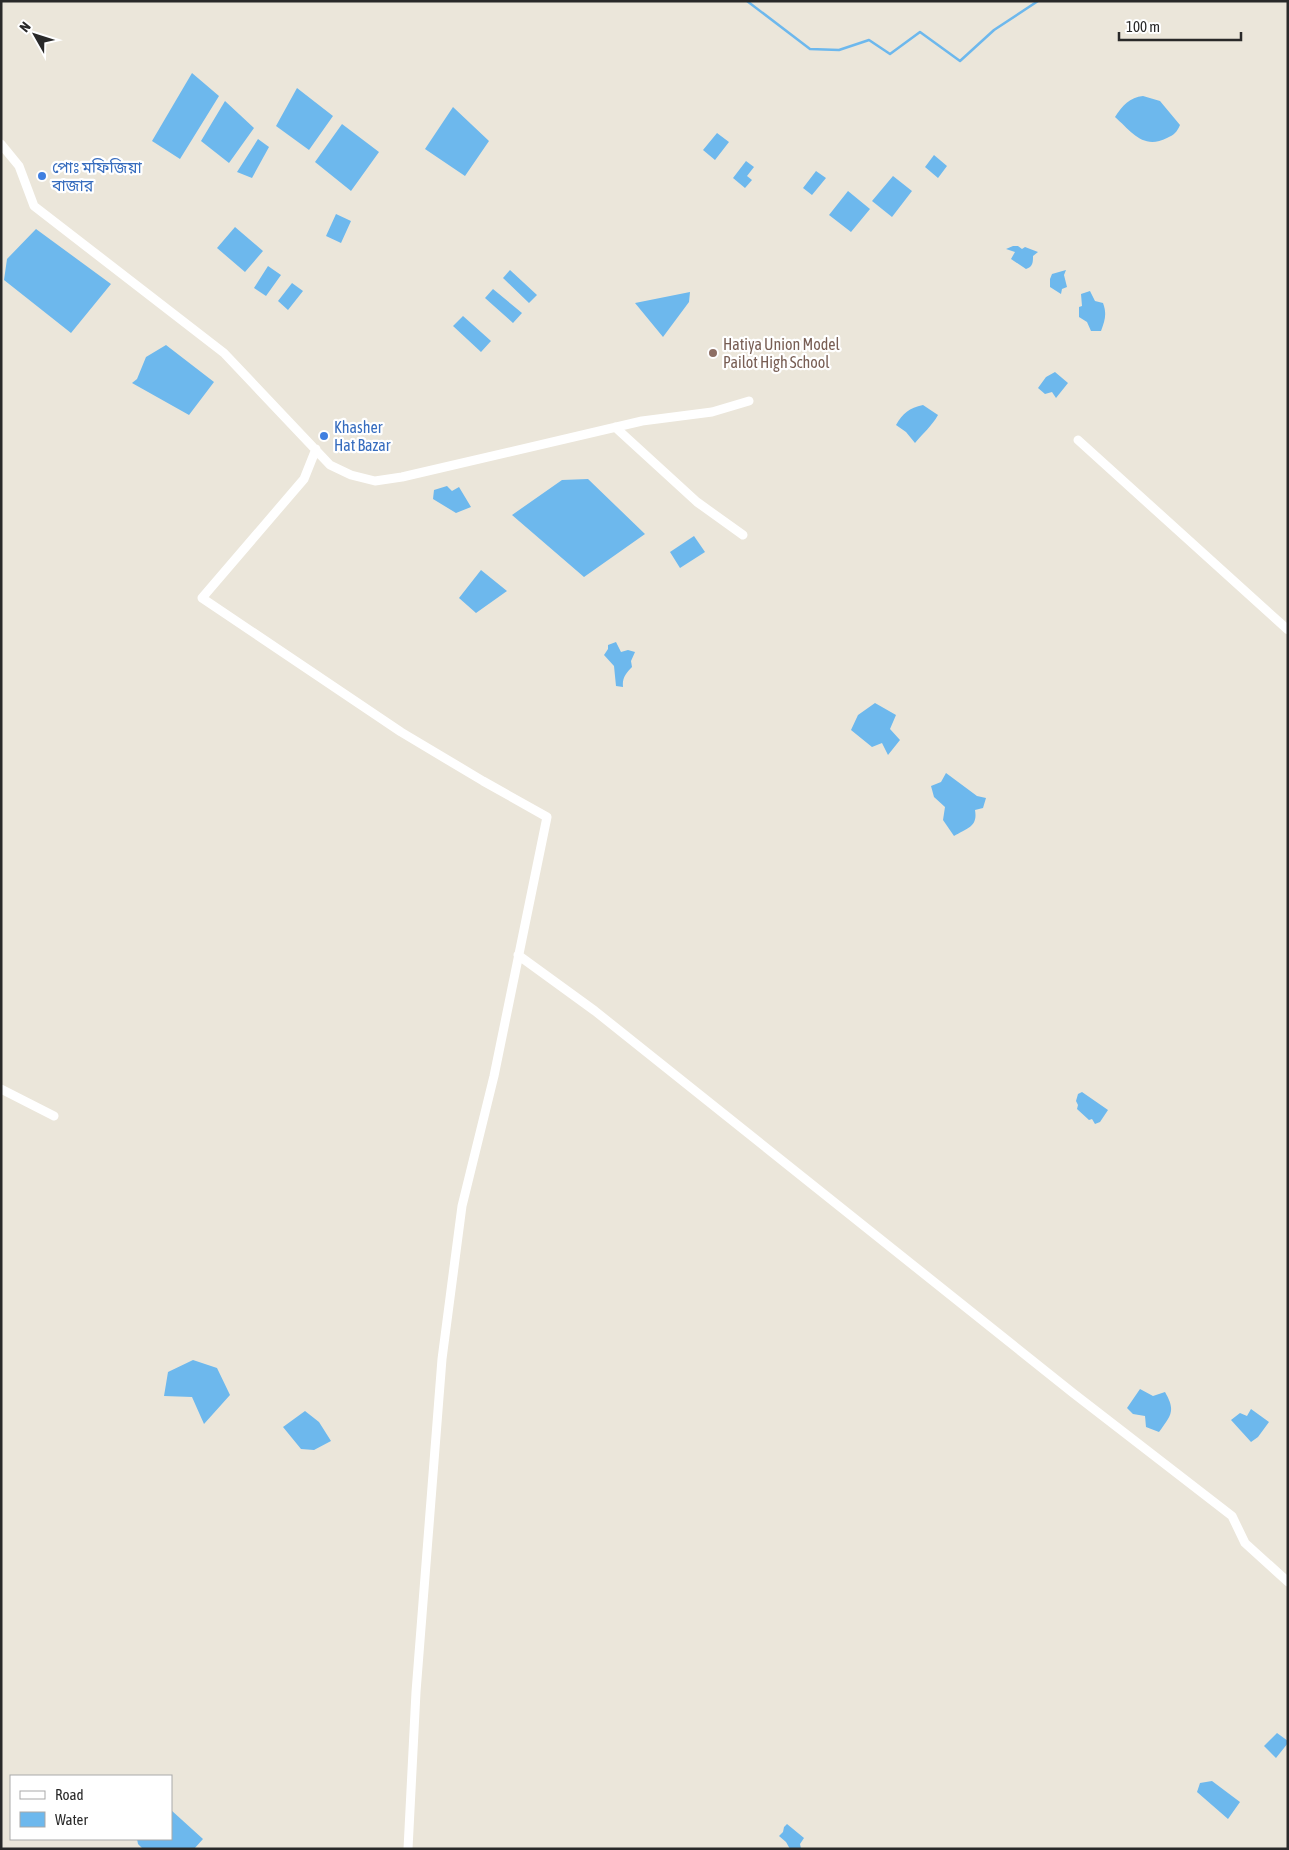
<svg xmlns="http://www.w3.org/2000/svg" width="1289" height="1850" viewBox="0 0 1289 1850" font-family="'Asap Condensed','Noto Sans Bengali',sans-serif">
  <rect width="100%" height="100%" fill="#ebe6da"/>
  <!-- water -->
  <path fill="#6db8ed" d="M192 73 219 96 180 159 152 141Z
    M297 88 333 116 309 150 276 126Z
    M1143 96 1160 101 1180 125C1177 132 1174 135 1167 138 1143 150 1132 132 1115 117 1122 106 1130 97 1143 96Z
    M225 101 254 128 229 163 201 141Z
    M453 107 489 141 465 176 425 149Z
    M342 124 379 152 351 191 315 162Z
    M717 133 729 142 715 160 703 150Z
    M258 139 269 147 252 178 237 172Z
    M934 155 947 166 938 178 925 167Z
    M746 161 754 167 747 176 752 180 745 188 733 178Z
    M816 171 826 178 812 195 803 188Z
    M893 176 912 191 892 217 872 201Z
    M848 191 870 209 851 232 829 215Z
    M336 214 351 221 341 243 326 236Z
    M235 227 263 251 245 272 217 248Z
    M36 229 111 284 71 333 4 280 7 259Z
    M1013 246H1018L1022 249 1025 247 1038 252 1033 256C1033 262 1033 267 1026 269L1011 259 1015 252 1006 249Z
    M268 266 281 275 266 296 254 288Z
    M510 270 537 295 529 303 503 278Z
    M1066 270 1064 275 1067 287 1062 289 1061 294 1050 287V279L1052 274Z
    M292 283 303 291 288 310 278 301Z
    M493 289 522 313 513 323 485 298Z
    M1090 291 1095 301 1103 303C1107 314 1105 320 1101 331H1091L1087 322 1079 317V307L1082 306 1081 294Z
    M690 292 689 302 663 337 635 303Z
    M463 316 491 341 481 352 453 326Z
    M166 345 214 382 189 415 132 383 137 379 146 357Z
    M1055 372 1068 383 1056 398 1052 392 1045 394 1038 388 1046 377Z
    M923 405 938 415C932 426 923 433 915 443L906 432 896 425C903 413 909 408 923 405Z
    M588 479 645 534 584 577 512 515 562 480Z
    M447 486 452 491 459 487 471 507 456 513 433 499 434 490Z
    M694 536 705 552 680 568 670 552Z
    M481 570 507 591 476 613 459 598Z
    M616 642 621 652 628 650 635 652 631 661 632 667C626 673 622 678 623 687L616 686 614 666 604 655 608 649V645Z
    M875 703 896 715 890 729 900 740 888 755 882 743 872 747 851 730 858 715Z
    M946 773 977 796 986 798 983 808 975 810C978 827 967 828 954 836L943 820 945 807 934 797 931 786 941 782Z
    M1082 1092 1108 1110 1100 1122 1095 1124 1092 1119 1089 1120 1077 1109 1078 1105 1076 1101 1078 1094Z
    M193 1360 217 1368 230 1395 204 1424 192 1397 164 1396 168 1372Z
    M1140 1389 1153 1396 1165 1392C1176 1411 1171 1415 1159 1432L1146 1427 1145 1416 1133 1414 1127 1408Z
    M1251 1409 1269 1422 1258 1437 1251 1442 1231 1420 1240 1413 1247 1416Z
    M305 1411 319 1422 331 1441 314 1450 301 1449 283 1427Z
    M1277 1733 1288 1741V1743L1276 1758 1264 1746Z
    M1212 1781 1240 1802 1228 1819 1197 1792 1200 1783Z
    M171 1810 203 1839 194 1849H143L138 1844 137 1839H171Z
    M787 1824 804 1838 800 1844 801 1849H790L786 1842 779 1836 783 1832 784 1827Z"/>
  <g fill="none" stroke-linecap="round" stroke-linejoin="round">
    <!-- stream -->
    <path stroke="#6db8ed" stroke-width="2.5" d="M747 1 810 49 839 50 869 40 890 54 920 32 960 61 994 30 1038 1"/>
    <!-- street -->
    <path stroke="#fff" stroke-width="9" d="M1 144 19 166 34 206 224 353 330 465 351 475 375 481 402 477 642 421 712 412 749 401
      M615 427 697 502 743 535
      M1078 440 1288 630
      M316 449 304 479 202 598 401 732 483 781 547 817 494 1076 462 1206 442 1359 416 1692 408 1849
      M518 955 595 1011 1073 1393 1232 1516 1245 1543 1288 1582
      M1 1089 54 1116"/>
  </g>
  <!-- markers -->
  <g fill="#3f7fe0" stroke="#fff" stroke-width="2">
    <circle cx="42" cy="176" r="5"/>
    <circle cx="324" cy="436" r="5"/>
  </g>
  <circle fill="#8d6e63" stroke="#fff" stroke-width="2" cx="713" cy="353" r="5"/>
  <g text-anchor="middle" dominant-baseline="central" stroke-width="4.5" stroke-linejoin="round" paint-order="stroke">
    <!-- shop labels -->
    <g font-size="16" fill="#366cbe" stroke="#fff" text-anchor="start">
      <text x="52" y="167">পোঃ মফিজিয়া<tspan x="52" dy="18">বাজার</tspan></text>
      <text x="334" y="427">Khasher<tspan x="334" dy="18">Hat Bazar</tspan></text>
    </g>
    <!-- education labels -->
    <g font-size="16" fill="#785e54" stroke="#fff" text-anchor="start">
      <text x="723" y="344">Hatiya Union Model<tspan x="723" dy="18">Pailot High School</tspan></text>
    </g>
  </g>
  <!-- border -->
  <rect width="1289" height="1850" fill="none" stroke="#292929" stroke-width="5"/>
  <!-- legend -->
  <rect x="10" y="1775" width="162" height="65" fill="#ffffff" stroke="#a9a9a9"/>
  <rect x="20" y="1791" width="25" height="8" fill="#ffffff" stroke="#a9a9a9"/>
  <text x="55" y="1800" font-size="15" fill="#292929">Road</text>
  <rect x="20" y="1812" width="25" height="15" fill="#6db8ed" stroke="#a9a9a9"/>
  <text x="55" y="1825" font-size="15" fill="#292929">Water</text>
  <!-- north arrow -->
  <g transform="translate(35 35) rotate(309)" stroke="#ffffff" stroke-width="4" paint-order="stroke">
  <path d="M0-4L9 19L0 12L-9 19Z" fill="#292929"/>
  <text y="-8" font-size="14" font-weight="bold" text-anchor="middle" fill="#292929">N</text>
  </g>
  <!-- scale -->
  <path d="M1119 32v8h122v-8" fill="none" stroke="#292929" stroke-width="2.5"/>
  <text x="1126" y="32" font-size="15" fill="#292929" stroke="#ffffff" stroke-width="4" paint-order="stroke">100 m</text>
</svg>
